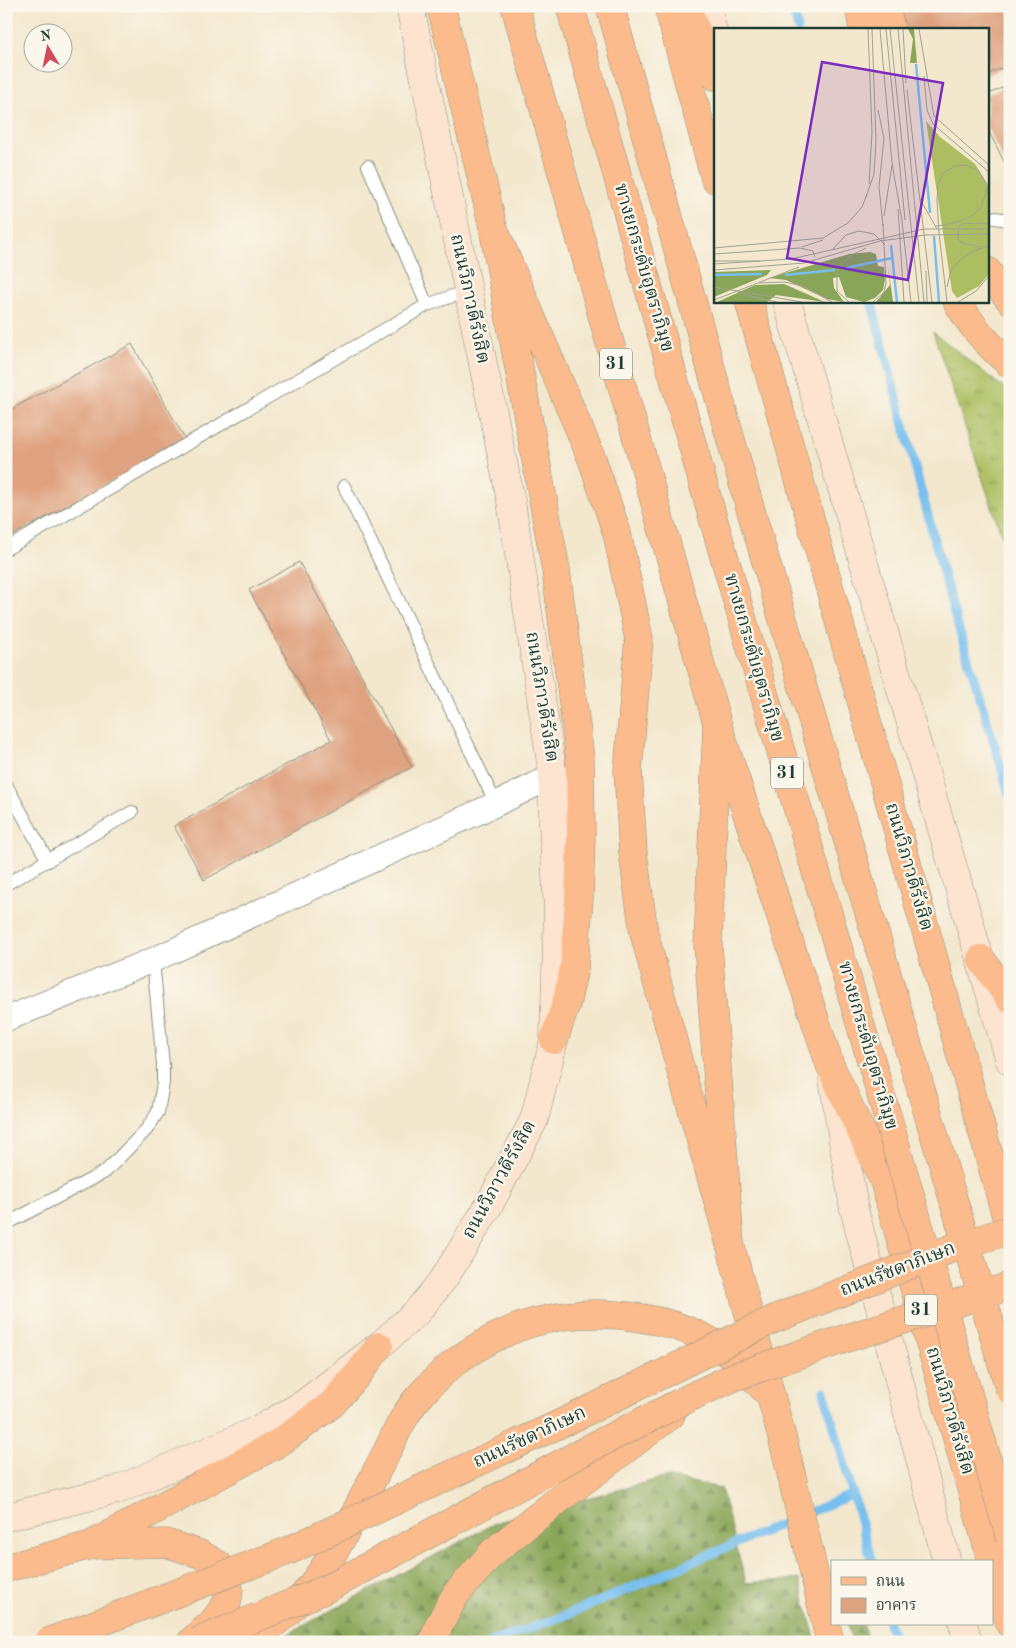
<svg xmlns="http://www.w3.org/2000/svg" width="1016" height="1648" viewBox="0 0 1016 1648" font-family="'Old Standard TT','Noto Serif Thai',serif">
  <defs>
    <pattern id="grass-tufts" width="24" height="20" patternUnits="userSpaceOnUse" patternTransform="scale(1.25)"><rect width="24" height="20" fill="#acbe61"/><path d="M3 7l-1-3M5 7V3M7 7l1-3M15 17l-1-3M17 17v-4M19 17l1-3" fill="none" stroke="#8b9c51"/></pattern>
    <pattern id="forest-firs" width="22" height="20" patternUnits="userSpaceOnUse" patternTransform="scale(1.25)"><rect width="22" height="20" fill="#89a557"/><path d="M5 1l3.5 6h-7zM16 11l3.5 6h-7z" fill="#6f8849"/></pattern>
  </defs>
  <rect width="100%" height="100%" fill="#fbf7ec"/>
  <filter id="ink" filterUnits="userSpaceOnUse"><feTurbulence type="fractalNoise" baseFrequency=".02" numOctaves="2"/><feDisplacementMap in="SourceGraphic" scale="10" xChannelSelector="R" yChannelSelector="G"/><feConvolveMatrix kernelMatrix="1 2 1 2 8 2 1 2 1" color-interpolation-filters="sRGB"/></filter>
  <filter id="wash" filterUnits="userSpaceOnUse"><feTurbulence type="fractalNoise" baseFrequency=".0096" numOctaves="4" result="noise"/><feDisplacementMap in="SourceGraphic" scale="20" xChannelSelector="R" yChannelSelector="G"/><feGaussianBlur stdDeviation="1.12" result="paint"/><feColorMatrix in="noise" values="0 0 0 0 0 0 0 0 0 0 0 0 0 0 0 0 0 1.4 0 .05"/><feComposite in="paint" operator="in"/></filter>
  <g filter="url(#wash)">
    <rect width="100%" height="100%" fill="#f3e7cd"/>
    <!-- grass -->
    <path fill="url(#grass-tufts)" stroke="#667e4a" d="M933 332 1010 393V560Z"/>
    <!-- forest -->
    <path fill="url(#forest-firs)" stroke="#547146" d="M666 1477 721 1488 746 1583 799 1579 816 1642H273L497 1522Z
      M847 1624H863L868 1642H852Z"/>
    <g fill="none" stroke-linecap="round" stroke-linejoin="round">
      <!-- stream -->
      <path stroke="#77bfef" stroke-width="9" d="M792 6 798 29
        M871 301 952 606 1010 796
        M824 1391 872 1562
        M889 1624 894 1642
        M491 1642 569 1614 853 1494"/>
    </g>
    <g id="blocks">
      <!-- building -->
      <path fill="#dfa280" d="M897 6H1010V64L987 75V29H905Z
        M1010 84V173L987 128V95Z
        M132 344 186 441 6 539V412Z
        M299 562 412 767 204 880 174 826 331 740 249 590Z"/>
    </g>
  </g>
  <g filter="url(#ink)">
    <use href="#blocks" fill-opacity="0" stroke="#899280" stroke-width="1"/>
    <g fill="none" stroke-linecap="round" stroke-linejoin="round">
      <defs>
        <path id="lane" d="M368 166 427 305
          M987 217 1010 220
          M344 486 496 804
          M6 549 427 305 467 291
          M6 785 48 861
          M6 884 132 812
          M6 1224 105 1172 147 1129 158 1112 163 1083V1065L153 960"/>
        <path id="street" d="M6 1019 153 960 496 804 553 776"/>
        <path id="secondary" d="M707 6 715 40
          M787 301 1010 1061
          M833 1079 854 1209 947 1562
          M6 1517 117 1490 260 1429 305 1403 379 1346 417 1312 445 1277 489 1205 534 1120 554 1040 558 910 553 824V776L511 501 410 6
          M963 1624 968 1642"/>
        <path id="primary" d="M859 6 863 29
          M885 6 891 29
          M987 271 1010 300
          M957 301C970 325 989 346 1010 364
          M717 724 708 945 730 1244 787 1456 830 1642
          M981 959 1010 999
          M91 1545 280 1442 332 1404 358 1374 379 1346
          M6 1568 91 1545 166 1543 200 1554 219 1565 229 1589 227 1603 214 1621 191 1642
          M244 1642C260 1633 277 1623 290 1610 331 1570 358 1506 385 1455 395 1436 404 1413 419 1397 442 1370 464 1353 496 1337 528 1321 566 1313 602 1314 649 1316 696 1326 732 1356 744 1366 754 1378 764 1389
          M433 1642 439 1625 456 1594 493 1552 562 1497 671 1415"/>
        <path id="highway" d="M441 6 493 227 556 570 580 758 581 836 579 899 574 968 566 1004 554 1040
          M515 6 717 723 830 1065 884 1181 992 1562
          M610 6 744 487 954 1202
          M668 6 715 179
          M686 6 715 76
          M493 227 592 459 617 533 639 639 628 771 633 853 644 933 680 1067 730 1244
          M749 301 1010 1230
          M992 1562 1010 1624"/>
      </defs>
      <!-- lane casing -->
      <use href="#lane" stroke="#899280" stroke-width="14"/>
      <!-- street casing -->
      <use href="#street" stroke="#899280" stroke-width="26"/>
      <!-- secondary casing -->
      <use href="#secondary" stroke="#899280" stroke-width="29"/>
      <!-- primary casing -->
      <use href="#primary" stroke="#899280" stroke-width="29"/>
      <!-- highway casing -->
      <use href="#highway" stroke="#899280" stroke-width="29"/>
      <!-- lane -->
      <use href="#lane" stroke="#fff" stroke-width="12"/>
      <!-- street -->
      <use href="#street" stroke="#fff" stroke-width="24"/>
      <!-- secondary -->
      <use href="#secondary" stroke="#fde4d1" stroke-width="28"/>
      <!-- primary -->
      <use href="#primary" stroke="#fbbb8d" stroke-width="28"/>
      <!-- highway -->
      <use href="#highway" stroke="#fbbb8d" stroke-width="28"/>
      <defs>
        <path id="primary-bridge" d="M48 1642 290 1550 583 1413 774 1319 955 1247 1010 1230
          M197 1642 324 1590 592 1447 697 1394 734 1377 841 1340 1010 1286"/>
        <path id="highway-bridge" d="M570 6 708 501 1010 1538
          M954 1202 1010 1390"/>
      </defs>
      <!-- primary-bridge casing -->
      <use href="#primary-bridge" stroke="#899280" stroke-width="29" stroke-linecap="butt"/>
      <!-- highway-bridge casing -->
      <use href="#highway-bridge" stroke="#899280" stroke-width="29" stroke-linecap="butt"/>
      <!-- primary-bridge -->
      <use href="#primary-bridge" stroke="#fbbb8d" stroke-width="28"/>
      <!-- highway-bridge -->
      <use href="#highway-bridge" stroke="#fbbb8d" stroke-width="28"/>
    </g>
  </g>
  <g text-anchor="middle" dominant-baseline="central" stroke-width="4.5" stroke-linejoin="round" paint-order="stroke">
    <!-- shield labels -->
    <g fill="#fbf7ec" stroke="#61756b" stroke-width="1">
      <rect x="600" y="348.5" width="32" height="31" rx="4"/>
      <rect x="771" y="757.5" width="32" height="31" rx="4"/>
      <rect x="905" y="1294.5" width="32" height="31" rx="4"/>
    </g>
    <g font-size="18" font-weight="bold" fill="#1f3d34">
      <text x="616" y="364">31</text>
      <text x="787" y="773">31</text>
      <text x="921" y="1310">31</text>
    </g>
    <!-- street labels -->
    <g font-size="19" fill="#1f3d34" stroke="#fbf7ec">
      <text transform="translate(643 268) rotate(74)">ทางยกระดับอุตราภิมุข</text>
      <text transform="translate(469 299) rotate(78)">ถนนวิภาวดีรังสิต</text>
      <text transform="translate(753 658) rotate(74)">ทางยกระดับอุตราภิมุข</text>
      <text transform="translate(541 697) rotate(81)">ถนนวิภาวดีรังสิต</text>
      <text transform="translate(908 867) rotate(74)">ถนนวิภาวดีรังสิต</text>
      <text transform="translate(867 1046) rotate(74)">ทางยกระดับอุตราภิมุข</text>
      <text transform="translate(500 1180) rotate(-61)">ถนนวิภาวดีรังสิต</text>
      <text transform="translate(898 1270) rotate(-21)">ถนนรัชดาภิเษก</text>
      <text transform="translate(949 1411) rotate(74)">ถนนวิภาวดีรังสิต</text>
      <text transform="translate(530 1438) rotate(-25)">ถนนรัชดาภิเษก</text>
    </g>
  </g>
  <!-- overview -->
  <g transform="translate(714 28)">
    <rect width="275" height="275" fill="#f3e7cd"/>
    <path d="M212 93 226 109 261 136 275 160V246L265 258 243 270 238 263Z" fill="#acbe61"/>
    <path d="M194 1H200L203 35H196L199 11ZM156 224 162 226 164 238 170 239 171 252 169 262 161 270 150 274 132 269 125 249 119 250 120 260 130 274 113 271 72 252 55 250 135 226ZM174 238 179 274H162L176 257ZM57 242 53 247 0 269V244ZM70 256 111 274 62 267 53 274H3L41 257Z" fill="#89a557"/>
    <path fill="none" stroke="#77bfef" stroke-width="2.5" d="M202 36 216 185M220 208 225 274M177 217 183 274M128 241 178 230M0 247 48 246M71 247 121 242"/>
    <path fill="none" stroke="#9ea390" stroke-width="1" d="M154 1 158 104 155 156M166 1 178 135 188 193 197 274M172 1 191 192M176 1 205 274M184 1 210 274M189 1 192 55M205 1 220 88 275 137M210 48 213 82 219 96 275 144M193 62 218 274M164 82 170 110 165 159 169 198M152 169 160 146 162 113 158 1M206 171 223 201M184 181 190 274M170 188 178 137M222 198 229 197 240 195 256 189 267 180 274 158 265 143 252 137 241 138 229 145 224 156 223 172 224 189 225 205 233 274M88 219 109 212M267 219 247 215 244 209 245 198 251 195 275 196M0 220 109 210 134 195 148 179 153 166M118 222 132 207 145 203 160 206 171 217M0 226 86 220 99 223 101 229M0 233H46M0 236 77 231 210 201H275M0 242 90 235 166 213 211 207 275 206M212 243 213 274M45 255 71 254 89 258 118 274M0 259 88 274M233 259 237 242 246 232 259 223 275 218M23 265 63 274M0 272 85 239M135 274 123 263V242L134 229 152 220M159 274 170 264 172 255 169 196M244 274 262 263 275 248"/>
    <path fill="#7b2cbf" fill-opacity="0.15" stroke="#7b2cbf" stroke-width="2.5" d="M108 34 229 55 194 252 73 230Z"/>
    <rect width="275" height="275" fill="none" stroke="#1f3d34" stroke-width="2.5"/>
  </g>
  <!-- margin -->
  <rect width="1016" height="1648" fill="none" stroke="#fbf7ec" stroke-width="25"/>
  <!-- legend -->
  <rect x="831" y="1560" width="162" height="65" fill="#fbf7ec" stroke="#a3ada2"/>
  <rect x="841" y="1577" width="25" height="8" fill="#fbbb8d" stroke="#a3ada2"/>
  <text x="876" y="1586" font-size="15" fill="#1f3d34">ถนน</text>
  <rect x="841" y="1598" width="25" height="15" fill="#dfa280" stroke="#a3ada2"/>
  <text x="876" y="1610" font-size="15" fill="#1f3d34">อาคาร</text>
  <!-- north arrow -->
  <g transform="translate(48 48) rotate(350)"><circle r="24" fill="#fbf7ec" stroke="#a3ada2"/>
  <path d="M0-4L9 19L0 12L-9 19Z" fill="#d1495b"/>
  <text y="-8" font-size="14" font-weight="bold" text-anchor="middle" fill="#1f3d34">N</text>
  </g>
</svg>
